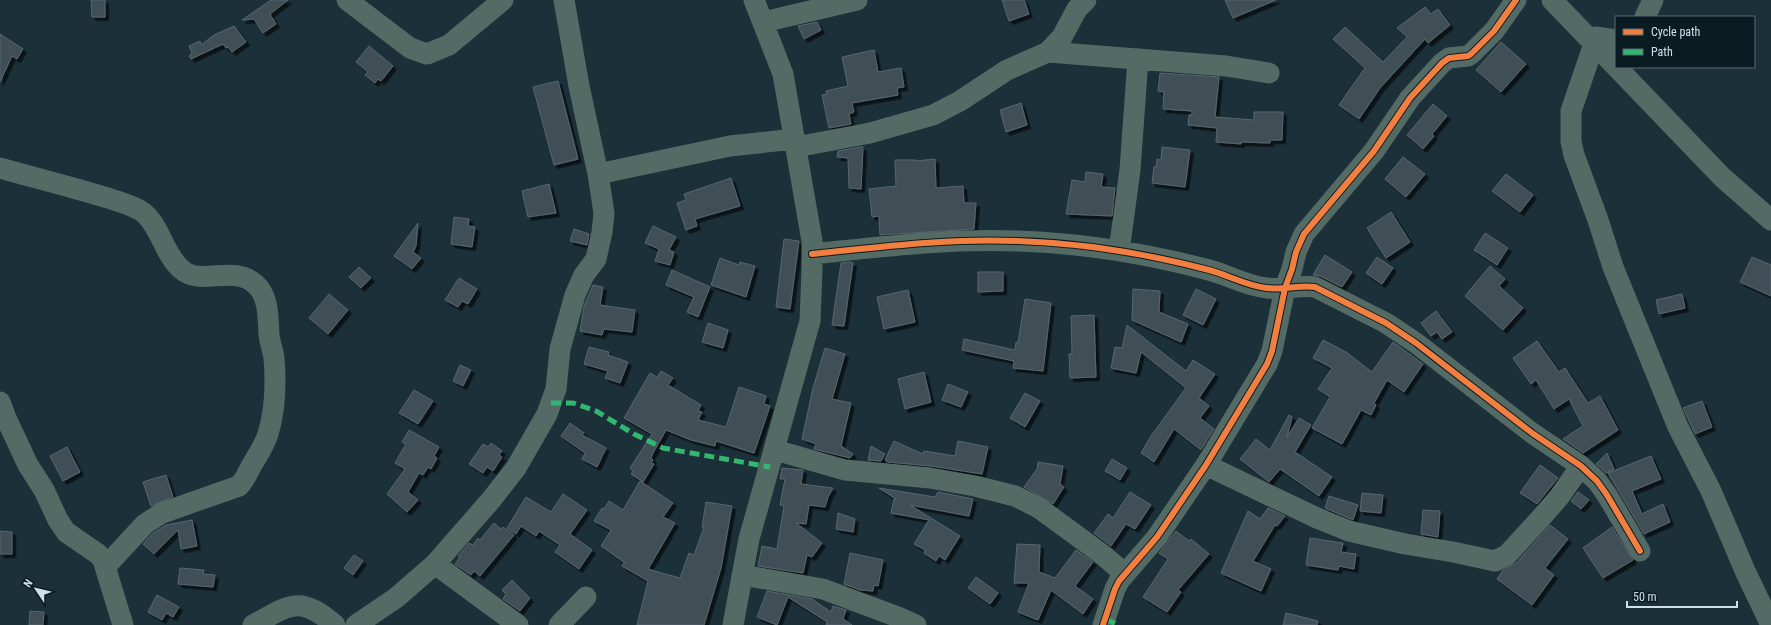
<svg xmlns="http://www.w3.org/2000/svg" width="1771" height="625" viewBox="0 0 1771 625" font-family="'Roboto Condensed',sans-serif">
  <defs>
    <filter id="shadow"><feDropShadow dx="3.5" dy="3.5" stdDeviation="0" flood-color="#0009"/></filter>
  </defs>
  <rect width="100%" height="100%" fill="#1b3038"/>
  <!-- building -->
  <path fill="#404f57" stroke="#58666f" filter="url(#shadow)" d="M91 0H105V17H92Z
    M271 0H288L270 14 276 24 263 33 254 19 242 20Z
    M1002 0H1024L1029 14 1009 21Z
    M1225 0H1276L1233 18Z
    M1425 7 1431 14 1438 9 1450 25 1428 43 1425 39 1380 88 1359 119 1339 105 1365 68 1333 39 1345 27 1383 62 1407 37 1397 28Z
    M817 22 821 30 804 39 798 26Z
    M234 26 246 42 232 52 228 47 226 48 223 44 191 59 189 56 192 53 189 46 200 41 201 45 214 35Z
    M0 34 23 49 17 59 12 56 0 82Z
    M1501 42 1526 64 1501 92 1476 70Z
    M369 46 393 66 381 81 378 79 375 83 365 75 368 72 356 62Z
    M874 50 878 72 901 68 904 87 897 88 898 95 852 103 854 112 849 114 851 124 829 128 822 95 827 94 826 91 848 86 842 57Z
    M1160 73 1219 77 1215 117 1254 120V112H1283L1282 140H1270V143L1241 142V144L1216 142 1217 128 1188 125 1189 115H1192V111L1163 109 1164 92 1158 91Z
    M558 81 578 159 554 165 533 87Z
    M1021 103 1027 125 1006 132 1000 110Z
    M1433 104 1447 116 1432 134 1434 136 1423 149 1407 135Z
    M860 147H863L861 189 849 188 848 158 837 157 838 151Z
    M1162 147 1190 150 1185 187 1152 183 1154 167H1156L1157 159 1161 160Z
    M1403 157 1425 174 1406 197 1385 179Z
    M935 159 936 188 963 186 964 203H976L974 229 880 235 879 216 872 217 869 189 896 186 895 160H916V161Z
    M1086 172 1103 174 1101 187 1115 188 1112 216 1066 214 1072 180 1085 182Z
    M1506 174 1533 195 1520 212 1492 191Z
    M731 178 740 206 695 219 697 226 686 230 677 203 686 200 684 194Z
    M549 184 556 213 528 217 522 191Z
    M1391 212 1410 242 1386 258 1367 228Z
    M454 217 469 219 468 226 475 227 472 247 451 244Z
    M418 223 416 246 413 252 421 258 412 269 394 256Z
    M653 226 676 237 669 250 674 252 670 265 655 261 659 249 645 243Z
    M574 229 589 234 587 245 570 241Z
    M1485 233 1508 248 1497 265 1474 250Z
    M784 239 799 241 790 309 776 307Z
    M1325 255 1352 272 1342 287 1320 276 1313 275Z
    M1377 257 1393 268 1382 284 1366 273Z
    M1752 257 1771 265V296L1740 282Z
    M720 258 739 265 740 262 755 266 746 297 711 285Z
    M849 262 853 263 844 326 832 325 841 263Z
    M1490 266 1505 279 1499 286 1523 308 1503 330 1465 296Z
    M359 267 371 278 361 288 349 277Z
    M672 270 710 287 698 317 687 312 694 297 666 285Z
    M978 272H1003V291L978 292Z
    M459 278 477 289 468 304 462 301 458 307 445 300Z
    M593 285 603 287 600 305 635 310 632 332 604 329 602 335 580 331 584 306Z
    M1133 289 1160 291 1159 312 1188 324 1181 342 1132 320Z
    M1196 289 1216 299 1203 325 1183 315Z
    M908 290 915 322 884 329 877 297Z
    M329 294 348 310 328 334 309 318Z
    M1682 294 1685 308 1659 314 1656 300Z
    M1025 299 1051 303 1043 371 1013 368 1014 361 962 350 964 339 1015 350 1016 342 1018 343Z
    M1436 311 1452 332 1442 339 1437 332 1431 336 1421 323Z
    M1094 315 1096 377 1070 378 1069 354H1072L1071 316Z
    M708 323 728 330 723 348 702 342Z
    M1127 325 1186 371 1193 360 1215 374 1199 398 1209 406 1200 418 1214 429 1201 450 1174 429 1154 462 1141 453 1151 436 1186 388 1141 352 1136 373 1111 368 1115 347 1122 348Z
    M1323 340 1346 352 1372 372 1393 342 1423 364 1404 392 1387 380 1374 403 1376 405 1371 415 1361 410 1342 444 1312 428 1330 397 1318 389 1332 368 1313 358Z
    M1537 341 1559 372 1565 368 1588 403 1600 396 1618 430 1583 453 1563 439 1583 426 1569 399 1554 409 1536 380 1531 384 1513 358Z
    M589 347 609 352 608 355 628 362 620 383 605 378 608 371 584 364Z
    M825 348 845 354 832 399 851 403 841 446 853 454 850 458 814 449 816 444 802 439 813 388Z
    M460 365 471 370 463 386 453 381Z
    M661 371 673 378 668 385 701 405 698 411 702 412 698 420 726 427 739 387 766 396 764 404 770 406 754 453 716 441 715 446 691 440 666 430 652 455 651 458 653 460 651 463 654 464 643 482 631 474 633 471 630 468 652 434 624 418 650 373 657 377Z
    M924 372 931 402 905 409 898 379Z
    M948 384 968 392 961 407 942 400Z
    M414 390 433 401 418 424 399 413Z
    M1025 393 1040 401 1025 427 1010 418Z
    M1702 401 1712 427 1695 434 1683 408Z
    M1289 415 1292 417 1287 437 1299 418 1311 425 1295 452 1332 477 1319 496 1280 469 1269 482 1240 459 1256 439 1270 450Z
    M570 423 584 433 582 435 606 448 597 467 582 459 585 453 561 436Z
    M409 430 439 447 434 456 437 458 431 469 428 467 423 475 419 473 408 492 418 500 407 512 387 494 405 469 395 463 406 444 402 442Z
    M894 441 923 454 924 451 955 456 958 441 988 447 982 474 931 466 888 462 885 460Z
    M491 443 502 451 499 455 502 457 493 471 487 467 483 473 469 464 483 444 488 447Z
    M871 446 885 454 881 461 868 460Z
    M67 447 80 472 63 481 50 456Z
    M1607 453 1614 469 1606 473 1596 464Z
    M1651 456 1661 479 1632 491 1642 514 1663 504 1670 522 1644 534 1608 473Z
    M1112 459 1127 468 1120 480 1105 471Z
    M1038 462 1063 466 1060 484 1064 487 1053 504 1024 487 1037 469Z
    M1540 465 1558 478 1537 504 1520 493Z
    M782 468 803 470 801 484 833 488 828 497 825 507 809 505 806 524 796 523 822 543 812 557 807 555 803 573 758 566 762 546 777 549 784 506 780 505 785 479H780Z
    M166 475 173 497 151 506 143 482Z
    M640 481 673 503 663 517 675 523 648 569 680 578 689 553 694 555 704 527H702L706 502 732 506 721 568 704 625H637L648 581 622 566 624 563H625L601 546 611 530 594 521 602 508 604 509 609 501 623 510Z
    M879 488 935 497 938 492 973 499 969 516 910 505 960 536 945 560 939 556 936 561 924 553 925 550 914 544 929 520 891 513 894 499H896Z
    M1130 492 1151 505 1135 529 1126 524 1111 546 1094 533 1108 514 1113 518Z
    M1578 492 1589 500 1581 509 1571 501Z
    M1362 493 1383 495 1381 513 1360 511Z
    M563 494 587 510 570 534 592 550 579 569 555 552 560 545 539 531 536 536 521 526 516 534 507 528 526 497 551 512Z
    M1329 496 1358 505 1353 520 1325 508Z
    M1268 508 1285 516 1277 526 1275 525 1253 561 1271 569 1261 591 1221 573 1248 511 1260 519Z
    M1423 510 1440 511 1438 537 1421 534Z
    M838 513 855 519 853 532 836 529Z
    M192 520 197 546 181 549 178 530 154 554 143 544 153 533 166 525Z
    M494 523 501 529 503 527 514 535 480 576 474 571 471 575 455 564 460 557 458 556 469 543 473 545 478 538 480 540Z
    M1550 525 1568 539 1545 568 1554 575 1532 605 1497 579 1503 570 1516 563Z
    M1612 527 1633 560 1603 578 1583 548Z
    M0 531 12 532V554H0Z
    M1176 531 1189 541 1191 539 1209 554 1178 590 1181 592 1167 612 1143 597 1168 559 1159 553Z
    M1310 538 1343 543 1341 552 1356 554 1354 569 1339 566 1338 570 1306 565Z
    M1017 544 1040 545 1039 572 1055 578 1076 550 1093 562 1075 586 1093 599 1083 614 1051 590 1038 620 1018 612 1029 583H1014Z
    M850 553 883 560 878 586 874 585 873 591 860 590 844 584Z
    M354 555 363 561 353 575 344 568Z
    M180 568 204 570 203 574 215 575 213 587 178 584Z
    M976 577 998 593 990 604 968 588Z
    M512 580 530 598 520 611 503 599 506 594 502 590Z
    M767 591 812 599 831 612 833 606 846 610 843 619 852 625H826L827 622 788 597 777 625 757 617Z
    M157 595 179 607 173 617 166 613 162 620 148 612Z
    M30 611 44 612 43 625H29Z
    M1286 613 1318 621 1317 625H1283Z"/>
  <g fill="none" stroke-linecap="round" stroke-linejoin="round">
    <!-- minor -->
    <path stroke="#546b65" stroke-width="21" d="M347 0 410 48 427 54 449 45 503 0
      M1552 0 1722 177 1771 220
      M1645 17 1653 0
      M763 22 857 0
      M1596 37 1616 40
      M1594 44 1571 111V141L1574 155 1598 220 1613 267 1678 427 1711 491 1746 573 1771 625
      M1048 52 1226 66 1269 73
      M796 147 870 133 933 115 960 101 1007 70 1048 52 1062 37 1077 9 1086 0
      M0 168C36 178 72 187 108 198 119 202 134 205 144 213 161 228 164 254 181 269 200 287 233 264 255 284 269 295 268 318 269 335 270 343 273 351 274 358 276 382 275 411 268 434 265 444 259 453 253 463 248 471 246 479 239 486L162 513 145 524 106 566
      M598 174 730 146 795 139
      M1119 251 1130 170 1138 59
      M812 254C880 247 949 238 1018 241 1080 243 1148 254 1209 270 1228 275 1247 286 1267 288 1283 290 1299 285 1315 287L1386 323 1416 343 1532 433 1581 466 1597 481 1607 495 1640 551
      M0 402 6 418 28 465 44 490 58 520 66 532 98 554 103 560 123 625
      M775 450 845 470 930 478 975 486 1015 496 1039 508 1103 555 1125 574
      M1206 465 1317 518 1349 531 1405 544 1453 552 1495 561 1507 555 1540 519 1559 497 1581 466
      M435 564 518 625
      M742 575 823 589 898 617 916 625
      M253 625C290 605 299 594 335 625
      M356 625 396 598 435 564 491 500 516 468 547 414 556 389 560 349 575 295 584 275 596 259 602 232 604 213 598 174 579 86 564 0
      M559 625 586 597
      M733 625 749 539 810 321 812 270V241L783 74 754 0
      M1103 625 1115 589 1119 581 1157 537 1206 465 1267 364 1272 351 1285 288 1292 269 1296 252 1304 234 1374 151 1410 98 1442 63 1449 58 1468 56 1471 54 1494 31 1516 0"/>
    <!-- quiet -->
    <path stroke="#33b770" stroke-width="5" stroke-dasharray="10 5" stroke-linecap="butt" d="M551 403H573L596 411 634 434 663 448 770 467
      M1106 619 1118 625"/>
    <defs>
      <path id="cycleway" d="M812 254C880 247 949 238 1018 241 1080 243 1148 254 1209 270 1228 275 1247 286 1267 288 1283 290 1299 285 1315 287L1386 323 1416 343 1532 433 1581 466 1597 481 1607 495 1640 551
        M1103 625 1115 589 1119 581 1157 537 1206 465 1267 364 1272 351 1285 288 1292 269 1296 252 1304 234 1374 151 1410 98 1442 63 1449 58 1468 56 1471 54 1494 31 1516 0"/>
    </defs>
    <!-- cycleway casing -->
    <use href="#cycleway" stroke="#0b1b22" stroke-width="8"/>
    <!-- cycleway -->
    <use href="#cycleway" stroke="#f27e40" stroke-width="6"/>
  </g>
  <!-- legend -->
  <rect x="1615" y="16" width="140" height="52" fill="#0b1b22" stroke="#596a73"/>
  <rect x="1623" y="29" width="20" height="6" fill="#f27e40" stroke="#596a73"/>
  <text x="1651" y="36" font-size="12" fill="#cde1ec">Cycle path</text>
  <rect x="1623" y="49" width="20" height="6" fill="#33b770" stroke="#596a73"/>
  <text x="1651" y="56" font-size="12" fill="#cde1ec">Path</text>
  <!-- north arrow -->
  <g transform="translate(36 589) rotate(305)" stroke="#0b1b22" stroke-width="3" paint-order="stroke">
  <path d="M0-3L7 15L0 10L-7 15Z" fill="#cde1ec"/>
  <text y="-6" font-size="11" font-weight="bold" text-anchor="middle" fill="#cde1ec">N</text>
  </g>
  <!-- scale -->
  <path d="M1627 601v6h110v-6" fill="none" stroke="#cde1ec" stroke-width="2"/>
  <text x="1633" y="601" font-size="12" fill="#cde1ec" stroke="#0b1b22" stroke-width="3" paint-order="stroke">50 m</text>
</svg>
